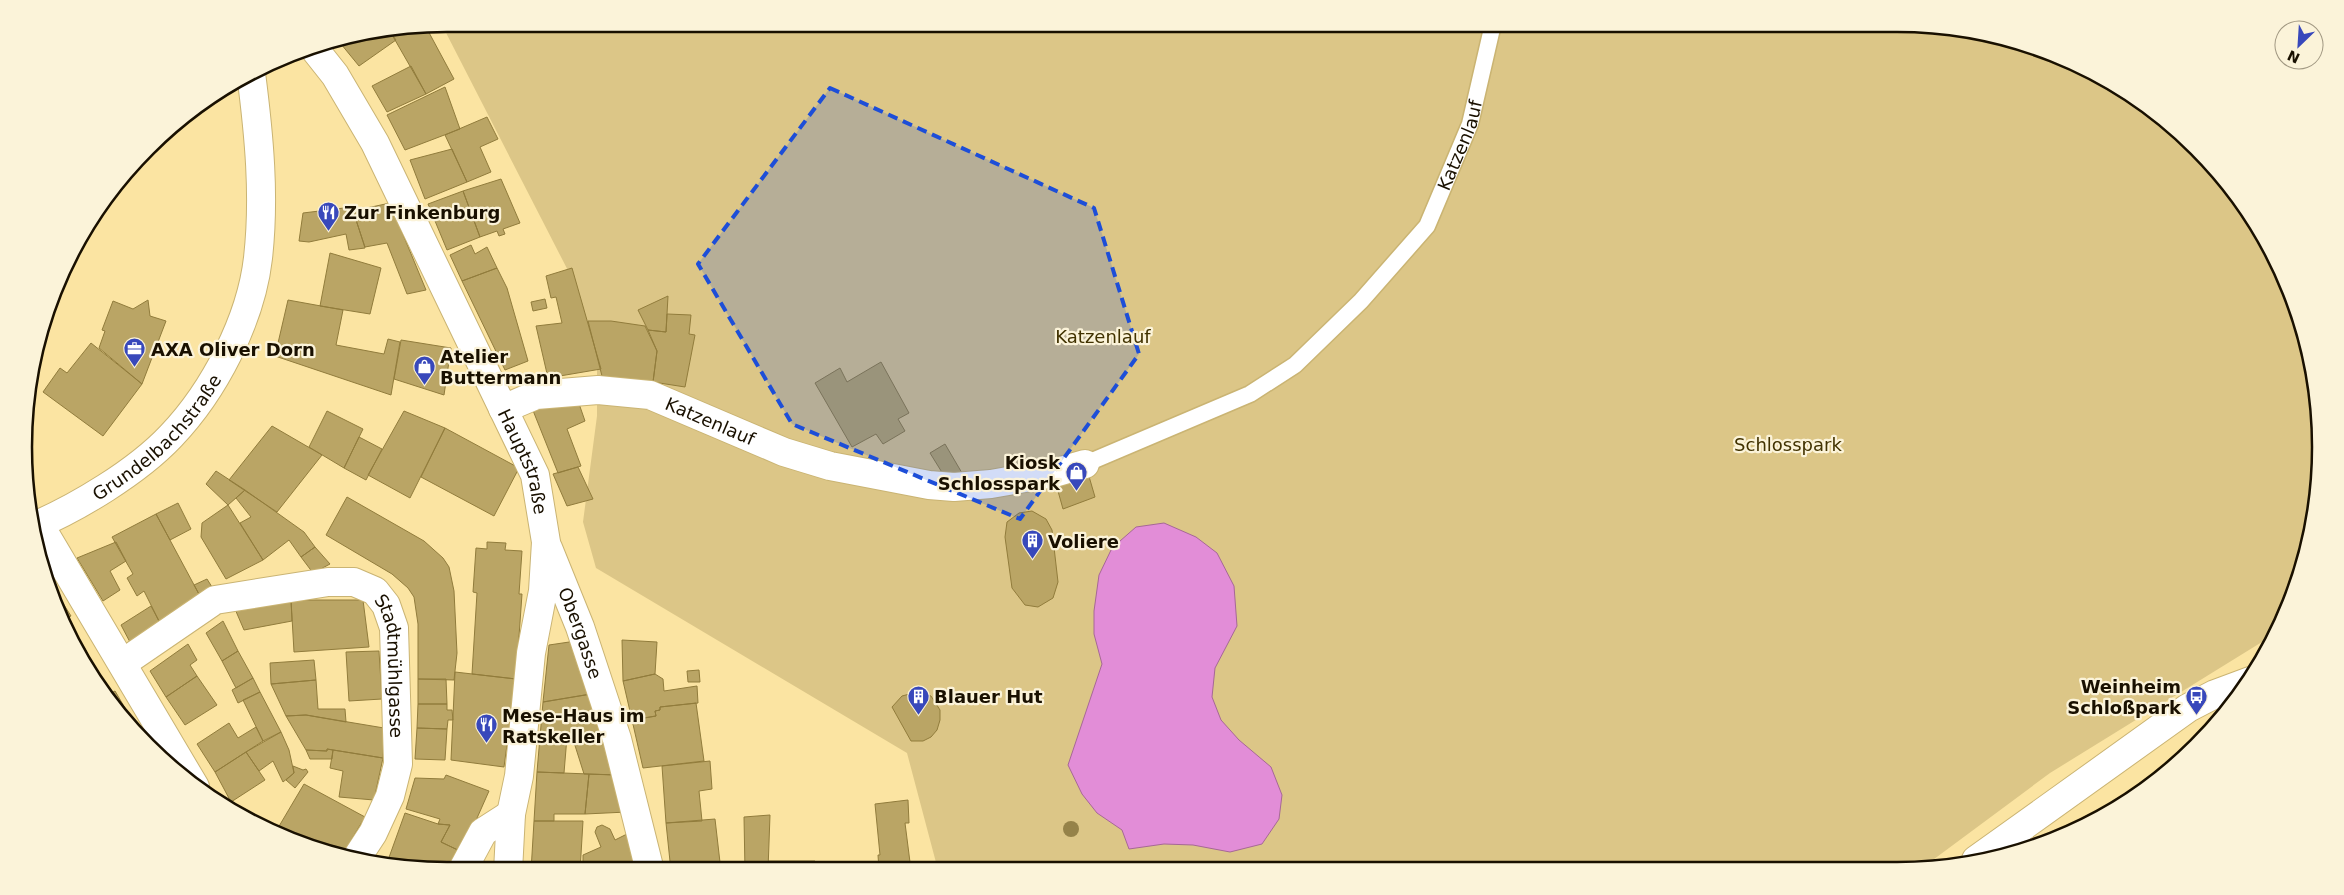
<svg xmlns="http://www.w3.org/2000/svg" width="2344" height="895" viewBox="0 0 2344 895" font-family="'DejaVu Sans',sans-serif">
  <rect width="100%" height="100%" fill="#fbe4a2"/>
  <!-- green -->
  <path fill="#dcc687" d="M448 24H1896L2006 38 2084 68 2155 111 2215 168 2264 236 2298 312 2317 392 2319 475 2306 557 2270 637 2050 773 1922 868 938 870 907 753 596 568 583 522 597 416V369L579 292 442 25Z"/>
  <!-- water -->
  <path fill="#e28dd7" stroke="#a66896" d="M1164 523 1196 537 1217 553 1234 586 1237 626 1215 668 1212 697 1221 720 1239 740 1271 767 1282 795 1279 819 1262 844 1230 852 1193 845 1164 844 1129 849 1122 830 1097 813 1082 794 1068 765 1102 664 1094 634V611L1099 575 1112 548 1136 527Z"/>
  <!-- building -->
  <path fill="#baa565" stroke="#917c3c" d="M426 27 454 79 426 94 391 33Z
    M391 33 396 40 359 66 341 44 345 41Z
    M411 66 426 94 387 112 372 86Z
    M445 87 460 129 405 150 387 115Z
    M487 117 498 139 480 147 491 172 467 182 445 135Z
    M452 149 467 182 425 199 410 160Z
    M501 179 520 223 503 229 505 234 499 236 497 231 480 237 463 191Z
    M463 191 480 237 447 250 428 204Z
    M390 203 426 290 407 294 387 243 365 247 353 211Z
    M352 207 365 248 349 250 346 234 309 242 299 241 303 213Z
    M471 245 475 254 487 247 497 268 462 281 450 255Z
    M330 253 381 268 370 314 320 306Z
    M497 268 507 288 528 361 505 370 462 281Z
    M572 268 601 369 548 378 536 326 562 323 556 297 551 298 546 276Z
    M668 296 666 332 648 330 638 310Z
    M545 299 547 308 533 311 531 302Z
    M148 300 150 316 166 321 142 384 99 348 105 331 102 330 113 301 133 309Z
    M288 300 343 310 336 345 384 354 388 339 400 342 391 395 275 356Z
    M667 314 691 315 689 334 695 335 685 387 653 382 657 351 648 330 666 332Z
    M588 321H611L645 326 657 351 653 382 602 376Z
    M401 340 451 348 444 395 394 379Z
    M91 343 142 384 103 436 43 392 60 368 67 373Z
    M881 362 909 413 898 419 905 431 883 444 876 434 852 447 815 383 840 368 847 382Z
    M576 395 585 421 567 429 581 466 558 473 532 408Z
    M327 411 363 429 344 468 309 447Z
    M404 411 445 428 410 498 368 475Z
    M272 426 322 455 277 512 229 480Z
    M445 428 519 468 494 516 421 477Z
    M359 437 382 449 366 480 344 468Z
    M945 444 962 473 943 474 930 453Z
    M578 467 593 499 567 506 553 474Z
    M216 471 245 490 228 505 206 484Z
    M1088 473 1095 497 1063 509 1056 484Z
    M245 490 304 532 315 547 301 557 289 540 263 560 240 523 251 517 236 498Z
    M347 497 424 541 443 558 449 567 454 591 457 653 454 680 418 679V624L414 597 408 588 392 574 326 535Z
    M178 503 191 529 170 540 156 514Z
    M228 505 263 560 226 579 201 537 202 523Z
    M1032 511 1046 519 1052 530 1058 582 1053 598 1038 607 1025 605 1012 588 1005 537 1007 522 1019 513Z
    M156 514 200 596 160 623 144 591 137 596 127 578 133 574 112 537Z
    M116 542 126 561 110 571 120 590 103 601 77 558Z
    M487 542 506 543 505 550 522 551 519 594H522L516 679 472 674 477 593 473 592 476 548 487 549Z
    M315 547 330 564 313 573 301 557Z
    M45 575 71 616 62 620 56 610Z
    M207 579 212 587 200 596 194 585Z
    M291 600H363L369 647 294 652Z
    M291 600 292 621 244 630 235 609Z
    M151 606 160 623 131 644 121 625Z
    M223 621 238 651 222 661 206 633Z
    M622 640 657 642 655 674 623 681Z
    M576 641 591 694 543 702 549 645Z
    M188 644 197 660 190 665 197 676 166 697 150 671Z
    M84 647 93 664 87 668 78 651Z
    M238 651 253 678 236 688 222 661Z
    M379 651 382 699 349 701 346 652Z
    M314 660 316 680 271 684 270 663Z
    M699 670 700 682H688L687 671Z
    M455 672 516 679 504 767 451 760Z
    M655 674 663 679 664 691 697 686 698 703 660 707V710L655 711 656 716 632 720 623 681Z
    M197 676 217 705 185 725 166 697Z
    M253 678 260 692 238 703 232 690Z
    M418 679H446L447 704H418Z
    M316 680 318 709H345L346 722 306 715 286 716 271 684Z
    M115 691 135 725 107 695Z
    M260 692 281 732 263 741 243 700Z
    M917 692 931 696 940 710V720L937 730 931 737 923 741H911L892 707 902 696Z
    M591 694 603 731 567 737 564 773 537 772 543 702Z
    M696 703 704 761 643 768 632 720 656 716 655 711 660 710V707Z
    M418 704H447V710H452L453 720H448L447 729 417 728Z
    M306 715 384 728 383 758 327 749V751L306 750 286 716Z
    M229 723 238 738 256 727 263 741 215 772 197 744Z
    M417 728 447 729 445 760 415 759Z
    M603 731 617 775 584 774 572 736Z
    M281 732 289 750 294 773 283 782 273 761 259 771 246 752Z
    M327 749 333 750 332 759H310L306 750 327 751Z
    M333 750 383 758 374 800 339 797 343 771 330 768Z
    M246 752 265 780 231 802 215 772Z
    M710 761 712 789 699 791 702 821 666 823 662 766Z
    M293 766 303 770 306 769 308 772 295 788 286 780 294 773Z
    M537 772 589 774 585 814H554V821H534Z
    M589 774 617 775 627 812 585 814Z
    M446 775 489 791 462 852 441 842 450 825 438 824 440 819 406 809 415 778 444 779Z
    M304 784 365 817 341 857 275 833Z
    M908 800 909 823H905L911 870H879L878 855H880L875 804Z
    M405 813 438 824 450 825 441 842 462 852 452 871 387 863Z
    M770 815 768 870 745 871 744 817Z
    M715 819 721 871H671L666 823Z
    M534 821H583L580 871H531Z
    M602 825 610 829 615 840 631 832 640 871H583V855L601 847 595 832 597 827Z
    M769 861H815V870H768Z"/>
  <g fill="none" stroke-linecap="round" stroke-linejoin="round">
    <defs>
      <g id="lane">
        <path id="s1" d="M1085 464 1250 394 1295 365 1361 301 1427 226 1470 124 1493 24"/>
      </g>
      <g id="street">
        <path id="s2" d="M312 46 335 75 375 143 535 475 546 542 543 591 531 653 519 776 511 814 508 871"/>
        <path id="s3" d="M503 409 536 395 598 390 650 395 784 452 830 466 929 485 954 487 991 484 1054 473 1085 464"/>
        <path d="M39 524 195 787"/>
        <path id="s4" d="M548 548 580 627 617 739 650 871"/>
        <path id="s5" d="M123 663 215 600 328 582H354L375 591 386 605 394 628 398 764 390 796 373 833 356 859"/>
        <path d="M1976 860 2188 708 2215 694 2250 681"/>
        <path d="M462 871 483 832 511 814"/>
      </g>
      <g id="secondary">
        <path id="s6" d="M32 527C77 508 137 472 171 436 214 391 251 320 258 258 265 196 259 135 251 73"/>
      </g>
    </defs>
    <!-- lane casing -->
    <use href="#lane" stroke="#cab473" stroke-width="19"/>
    <!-- street casing -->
    <use href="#street" stroke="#cab473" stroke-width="30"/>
    <!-- secondary casing -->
    <use href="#secondary" stroke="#cab473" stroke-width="30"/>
    <!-- lane -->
    <use href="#lane" stroke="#fff" stroke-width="16"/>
    <!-- street -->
    <use href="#street" stroke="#fff" stroke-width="28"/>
    <!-- secondary -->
    <use href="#secondary" stroke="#fff" stroke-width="28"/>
  </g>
  <!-- trees -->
  <circle fill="#958249" cx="1071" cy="829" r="8"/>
  <!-- marked area -->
  <path fill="#1d4ed8" fill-opacity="0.2" stroke="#1d4ed8" stroke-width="4" stroke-dasharray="10 6" stroke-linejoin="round" d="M830 88 1094 208 1139 354 1020 519 792 424 698 264Z"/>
  <!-- icons -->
  <defs>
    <symbol id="restaurant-pin" viewBox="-11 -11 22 30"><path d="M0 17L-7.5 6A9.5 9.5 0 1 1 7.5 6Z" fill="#3848bb" stroke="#fbf3d9"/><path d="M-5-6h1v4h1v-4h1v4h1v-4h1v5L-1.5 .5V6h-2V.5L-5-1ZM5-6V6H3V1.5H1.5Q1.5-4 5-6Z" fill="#fff"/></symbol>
    <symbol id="office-pin" viewBox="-11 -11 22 30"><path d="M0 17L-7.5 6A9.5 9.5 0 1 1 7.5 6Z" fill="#3848bb" stroke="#fbf3d9"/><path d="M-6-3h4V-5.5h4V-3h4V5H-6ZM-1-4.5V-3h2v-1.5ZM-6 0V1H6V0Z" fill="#fff"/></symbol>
    <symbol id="shop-pin" viewBox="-11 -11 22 30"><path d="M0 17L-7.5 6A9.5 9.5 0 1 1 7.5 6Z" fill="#3848bb" stroke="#fbf3d9"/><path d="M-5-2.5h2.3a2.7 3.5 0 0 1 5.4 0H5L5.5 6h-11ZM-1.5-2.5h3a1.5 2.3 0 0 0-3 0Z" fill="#fff"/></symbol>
    <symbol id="building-pin" viewBox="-11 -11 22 30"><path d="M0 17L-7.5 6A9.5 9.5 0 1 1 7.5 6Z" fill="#3848bb" stroke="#fbf3d9"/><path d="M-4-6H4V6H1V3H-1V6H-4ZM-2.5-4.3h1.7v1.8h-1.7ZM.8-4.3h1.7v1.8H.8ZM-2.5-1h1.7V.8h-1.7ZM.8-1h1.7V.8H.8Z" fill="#fff"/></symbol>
    <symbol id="bus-pin" viewBox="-11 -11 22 30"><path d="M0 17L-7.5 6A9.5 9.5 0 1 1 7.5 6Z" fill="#3848bb" stroke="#fbf3d9"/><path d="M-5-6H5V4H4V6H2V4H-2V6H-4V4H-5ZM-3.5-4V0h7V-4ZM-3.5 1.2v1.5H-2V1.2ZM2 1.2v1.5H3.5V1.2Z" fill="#fff"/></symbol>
  </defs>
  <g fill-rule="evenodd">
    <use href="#restaurant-pin" x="316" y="200" width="25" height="34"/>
    <use href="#office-pin" x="122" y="336" width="25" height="34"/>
    <use href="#shop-pin" x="412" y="354" width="25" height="34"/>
    <use href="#shop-pin" x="1064" y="460" width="25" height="34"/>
    <use href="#building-pin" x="1020" y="528" width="25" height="34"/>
    <use href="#building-pin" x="906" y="684" width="25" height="34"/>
    <use href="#bus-pin" x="2184" y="684" width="25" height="34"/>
    <use href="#restaurant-pin" x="474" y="712" width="25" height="34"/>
  </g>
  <g text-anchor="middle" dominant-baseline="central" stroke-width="4.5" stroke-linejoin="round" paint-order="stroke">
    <!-- street labels -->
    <g font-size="18" fill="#191000" stroke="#fbf3d9">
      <text stroke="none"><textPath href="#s1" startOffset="512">Katzenlauf</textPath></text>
      <text stroke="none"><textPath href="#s3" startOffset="216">Katzenlauf</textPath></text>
      <text stroke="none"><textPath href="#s6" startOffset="156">Grundelbachstraße</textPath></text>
      <text stroke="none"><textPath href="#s2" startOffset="468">Hauptstraße</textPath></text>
      <text stroke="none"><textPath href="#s4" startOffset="91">Obergasse</textPath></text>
      <text stroke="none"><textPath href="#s5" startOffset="354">Stadtmühlgasse</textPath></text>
    </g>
    <!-- poi labels -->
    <g font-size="18" font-weight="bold" fill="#191000" stroke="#fbf3d9" text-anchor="start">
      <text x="344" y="212">Zur Finkenburg</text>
      <text x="151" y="349">AXA Oliver Dorn</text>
      <text x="440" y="356">Atelier<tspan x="440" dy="21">Buttermann</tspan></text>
      <text x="1060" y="462" text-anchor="end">Kiosk<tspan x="1060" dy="21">Schlosspark</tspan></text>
      <text x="1048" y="541">Voliere</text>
      <text x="2181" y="686" text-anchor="end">Weinheim<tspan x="2181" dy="21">Schloßpark</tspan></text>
      <text x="934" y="696">Blauer Hut</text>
      <text x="502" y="715">Mese-Haus im<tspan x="502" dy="21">Ratskeller</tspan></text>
    </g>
    <!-- park labels -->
    <g font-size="18" fill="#413200" stroke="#fbf3d9">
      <text x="1103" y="336">Katzenlauf</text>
      <text x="1788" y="444">Schlosspark</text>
    </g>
  </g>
  <!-- crop -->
  <path d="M0 0H2344V895H0ZM447 32H1897A415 415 0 0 1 2312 447V447A415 415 0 0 1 1897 862H447A415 415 0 0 1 32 447V447A415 415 0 0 1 447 32Z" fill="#fbf3d9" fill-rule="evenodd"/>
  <path fill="none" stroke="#191000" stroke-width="2.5" d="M447 32H1897A415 415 0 0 1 2312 447V447A415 415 0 0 1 1897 862H447A415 415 0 0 1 32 447V447A415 415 0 0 1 447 32Z"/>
  <!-- north arrow -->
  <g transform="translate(2299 45) rotate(205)"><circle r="24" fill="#fbf3d9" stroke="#a19882"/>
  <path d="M0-4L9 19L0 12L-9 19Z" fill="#3848bb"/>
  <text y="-8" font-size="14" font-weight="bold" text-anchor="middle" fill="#191000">N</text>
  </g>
</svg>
